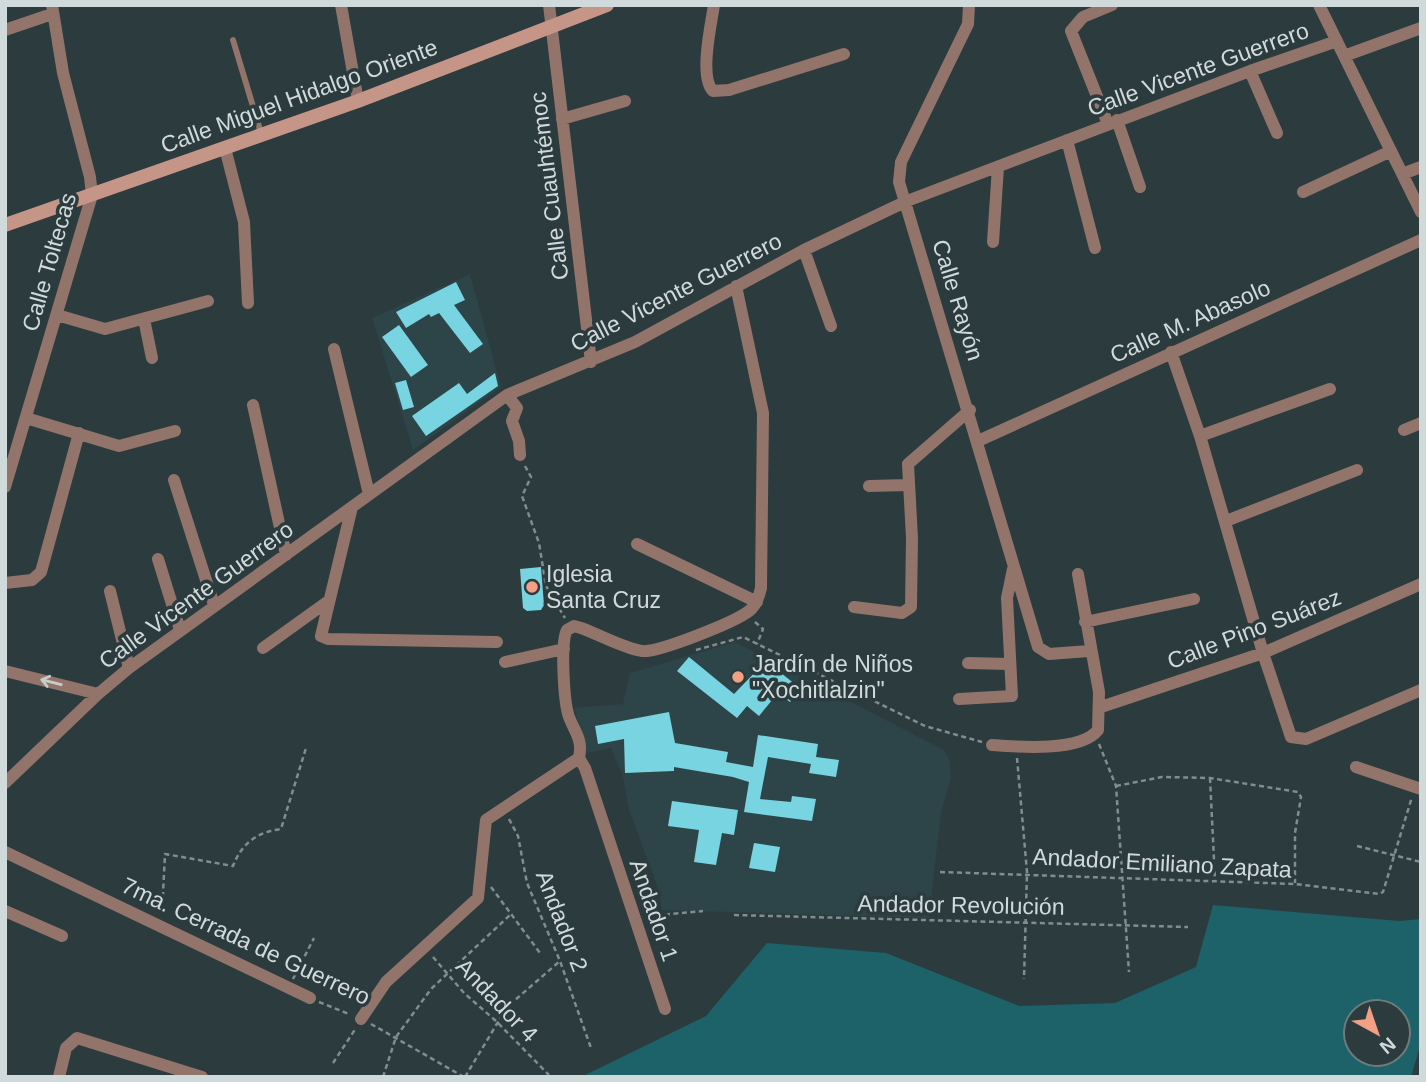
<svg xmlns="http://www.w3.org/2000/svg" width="1426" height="1082" viewBox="0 0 1426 1082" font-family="Arial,sans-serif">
  <rect width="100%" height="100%" fill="#2c3b3d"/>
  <!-- built -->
  <path fill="#2d4548" d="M470 274 501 387 413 450 372 318Z
    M735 642 944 750 950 761 951 778 941 812 929 918 662 910 659 891 629 810 623 777 611 748 587 753 574 708 623 704 630 673Z"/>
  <!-- green -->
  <path fill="#1d6169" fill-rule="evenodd" d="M1213 905 1400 921 1421 919V1043L1411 1077H581L706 1016 767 943 886 953 1019 1006 1115 1003 1196 967ZM1356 1012H1398V1054H1356Z"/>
  <!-- building -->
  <path fill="#78d4e1" d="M456 282 465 300 454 305 483 344 470 353 439 313 431 317 429 314 406 328 396 312Z
    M399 325 428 365 411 377 382 337Z
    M495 373 498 386 426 436 412 416 459 383 467 394Z
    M406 380 414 407 403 410 395 383Z
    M541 567 544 605 541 610 527 611 523 608 520 569Z
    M689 657 734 694 766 661 801 689 790 702 778 693 759 716 747 706 737 718 677 671Z
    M669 712 675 743 728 752 726 762 753 767 758 735 818 744 816 757 839 760 836 777 809 773 811 764 768 757 760 799 791 802 792 796 816 799 812 821 744 812 749 782 733 777 674 767V771L625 773 624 739 598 744 595 726Z
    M672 801 738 810 734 835 722 833 716 865 694 862 699 830 668 826Z
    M754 843 780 847 775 872 749 868Z"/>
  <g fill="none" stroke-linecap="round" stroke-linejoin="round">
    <!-- path -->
    <path stroke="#818d8f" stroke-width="2.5" stroke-dasharray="5 3.5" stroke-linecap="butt" d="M525 466 531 477 522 496 539 543 546 586 565 618
      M755 622 763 629 757 644
      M696 650 743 637 925 726 982 742
      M1099 744 1116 786 1129 972
      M1017 758 1027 872 1024 979
      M1210 778 1215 880
      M1116 786 1162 777 1210 778 1298 792 1301 797 1295 833V883
      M509 819 518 836 527 883 560 961 591 1048
      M1357 846 1421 862
      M940 872 1295 884 1379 894 1383 892 1412 797
      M491 887 540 953
      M162 914 165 854 233 866C242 843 257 832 281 829L306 748
      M734 915 1188 927
      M648 916 703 911
      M433 957 464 993 496 1021 549 1075
      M293 979 314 938
      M319 1002 349 1014
      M371 1024 464 1077
      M333 1063 356 1028
      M383 1077 396 1037 431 989 510 915
      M465 1077 507 1007 560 961"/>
    <!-- lane -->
    <path stroke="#92746b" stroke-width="6" d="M233 40 261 133"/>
    <!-- street -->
    <path stroke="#92746b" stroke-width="12" d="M341 5 358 101
      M549 5 591 362
      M714 5C711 25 699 77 713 91L729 90 844 54
      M969 5 968 24 901 162 899 182 1038 647 1049 654 1089 651
      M1319 5 1421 212
      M5 30 52 14
      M1344 56 1421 28
      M1250 71 1277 133
      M562 119 625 101
      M1117 120 1140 187
      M1108 124 1071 31 1083 17 1112 5
      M1067 140 1095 248
      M225 148 244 222 248 303
      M1402 174 1421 167
      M1303 192 1391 151
      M993 242 998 167
      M804 250 831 326
      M57 315 105 329 208 301
      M144 319 152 358
      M334 349 369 494
      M1171 352 1200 436 1263 653 1291 737 1306 739 1421 690
      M507 395 517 408 512 421 519 441 520 455
      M253 405 286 555
      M26 418 119 446 175 431
      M1404 430 1421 423
      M1200 436 1330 389
      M978 441 1421 240
      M174 480 214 605
      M869 486 908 485
      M5 487 92 195 90 177 63 73 52 5
      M352 507 321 636 328 639 497 642
      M1226 521 1357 470
      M637 544 757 602
      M158 559 180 630
      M5 583 32 580 41 572 79 433
      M110 591 129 668
      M854 607 902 613 911 607 912 538 908 464 970 410
      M1085 622 1194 599
      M263 648 327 602
      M505 662 564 649
      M968 663 1009 664
      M5 671 98 694
      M959 699 1012 696 1007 598 1013 569
      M1101 707 1263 653 1421 584
      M992 745C1018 747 1081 752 1098 730L1099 692 1078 574
      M579 758 585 768 665 1009
      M1356 767 1421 789
      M5 783 98 694 129 668 507 395 635 342 804 250 907 201 1250 71 1337 41
      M5 852 310 998
      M5 911 62 936
      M361 1019 386 982 478 898 486 820 579 758C583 739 575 733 569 717 564 703 560 643 567 630L574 626 581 628C598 634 625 649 642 651 658 653 735 622 749 611 756 606 759 597 761 588L763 413 736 286
      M59 1077 66 1048 77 1038 202 1077"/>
    <!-- secondary -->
    <path stroke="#c59688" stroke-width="14" d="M5 225 358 101 607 5"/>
  </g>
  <!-- one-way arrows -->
  <defs><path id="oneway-shaft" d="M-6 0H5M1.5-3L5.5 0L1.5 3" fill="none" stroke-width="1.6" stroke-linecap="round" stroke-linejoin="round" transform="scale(1.75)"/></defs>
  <use stroke="#c8cbca" href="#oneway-shaft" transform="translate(51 682) rotate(-166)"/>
  <!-- markers -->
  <g fill="#f39f85" stroke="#2c3b3d" stroke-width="2.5">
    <circle cx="532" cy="587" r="7"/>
    <circle cx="738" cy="677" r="7"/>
  </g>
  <g text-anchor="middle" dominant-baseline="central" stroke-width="7" stroke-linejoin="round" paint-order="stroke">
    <!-- street labels -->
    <g font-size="23" fill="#d1dadb" stroke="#2c3b3d">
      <text transform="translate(1198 69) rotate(-20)">Calle Vicente Guerrero</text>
      <text transform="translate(299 96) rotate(-20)">Calle Miguel Hidalgo Oriente</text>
      <text transform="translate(549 186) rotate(-97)">Calle Cuauhtémoc</text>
      <text transform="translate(49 262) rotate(-74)">Calle Toltecas</text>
      <text transform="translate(676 292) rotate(-27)">Calle Vicente Guerrero</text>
      <text transform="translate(958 300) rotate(73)">Calle Rayón</text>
      <text transform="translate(1190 321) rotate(-24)">Calle M. Abasolo</text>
      <text transform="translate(196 595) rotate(-36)">Calle Vicente Guerrero</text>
      <text transform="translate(1254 629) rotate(-21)">Calle Pino Suárez</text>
      <text transform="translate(1162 863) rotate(3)">Andador Emiliano Zapata</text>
      <text transform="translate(961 905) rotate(1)">Andador Revolución</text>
      <text transform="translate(654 910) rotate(71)">Andador 1</text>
      <text transform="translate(562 921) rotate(69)">Andador 2</text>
      <text transform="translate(246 941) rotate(25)">7ma. Cerrada de Guerrero</text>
      <text transform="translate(497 1000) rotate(46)">Andador 4</text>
    </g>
    <!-- poi labels -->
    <g font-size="23" fill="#d1dadb" stroke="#2c3b3d" text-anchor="start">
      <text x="546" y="574">Iglesia<tspan x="546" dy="26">Santa Cruz</tspan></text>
      <text x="752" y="664">Jardín de Niños<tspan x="752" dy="26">"Xochitlalzin"</tspan></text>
    </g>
  </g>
  <!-- border -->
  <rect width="1426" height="1082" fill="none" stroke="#d1dadb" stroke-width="14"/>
  <!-- north arrow -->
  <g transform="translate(1377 1033) rotate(140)"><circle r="33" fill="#2c3b3d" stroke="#6e7b7c" stroke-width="2"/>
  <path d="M0-5L12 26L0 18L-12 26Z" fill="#f39f85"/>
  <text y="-10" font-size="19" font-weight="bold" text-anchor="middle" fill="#d1dadb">N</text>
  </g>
</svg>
